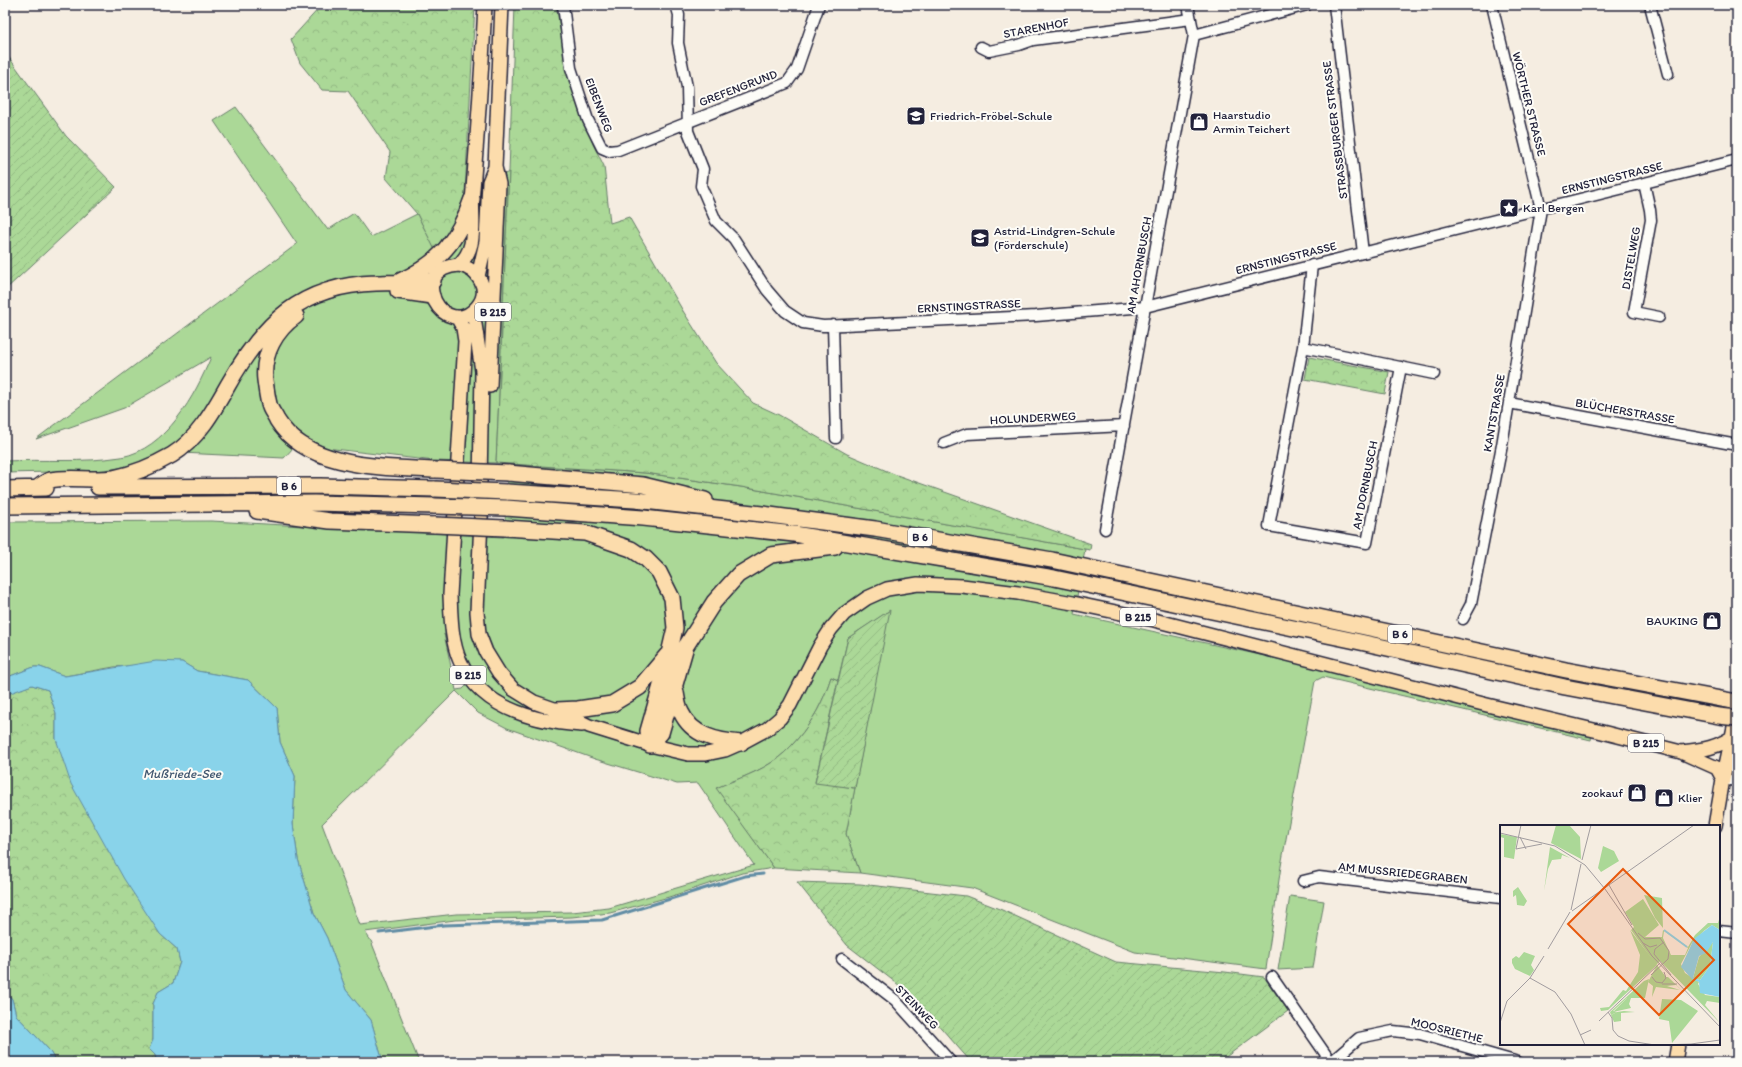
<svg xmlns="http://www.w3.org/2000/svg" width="1742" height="1067" viewBox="0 0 1742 1067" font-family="Itim,sans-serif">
  <defs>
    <pattern id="forest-crowns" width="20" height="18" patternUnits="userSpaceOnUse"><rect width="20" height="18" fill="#abd897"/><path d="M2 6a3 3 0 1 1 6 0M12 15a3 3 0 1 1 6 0" fill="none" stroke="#93b983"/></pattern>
    <pattern id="garden-furrows" width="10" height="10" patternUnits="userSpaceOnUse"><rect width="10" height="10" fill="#abd897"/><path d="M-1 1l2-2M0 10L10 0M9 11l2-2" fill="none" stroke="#93b983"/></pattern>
  </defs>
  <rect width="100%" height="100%" fill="#f5ede1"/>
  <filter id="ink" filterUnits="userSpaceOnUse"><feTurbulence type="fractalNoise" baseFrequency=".025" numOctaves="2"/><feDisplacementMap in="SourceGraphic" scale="8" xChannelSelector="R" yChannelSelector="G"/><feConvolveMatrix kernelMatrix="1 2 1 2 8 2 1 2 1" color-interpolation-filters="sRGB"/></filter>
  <g filter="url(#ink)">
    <!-- grass -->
    <path fill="#abd897" stroke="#667d69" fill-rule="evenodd" d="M236 107 328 230 354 213 371 237 417 214 436 251 456 225 465 193 509 172 496 463 435 461 326 448 303 437 284 458 161 452 142 462 119 468 97 471 5 473V461C43 459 83 463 121 457 166 449 195 396 211 357L124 408 36 439 297 244 214 121Z
      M509 464 645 473 741 487 1085 549 1074 614 1319 668 1592 735 1591 740 1323 677 1315 681 1281 866 1266 969 1135 952 972 888 860 873 846 834 889 611 848 638 838 680 831 677C828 686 825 695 821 703 813 721 794 746 778 758 760 772 737 779 717 788L774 868 742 873 669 897 610 913 572 917 455 920 365 932 371 941 419 1062H383L371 1020 346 990 327 938 314 913 298 859 293 824 295 776 280 742 277 708 248 680 197 671 182 662 114 667 65 676 40 667H34L5 678V522L211 521 503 537 504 536ZM444 634 455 667 467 685 463 689 456 690ZM456 691 478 713 507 728 595 759 677 784 698 783 754 865 609 908 572 912 456 914 360 925 322 824Z
      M1290 896 1324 901 1313 968 1278 970Z"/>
    <!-- forest -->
    <path fill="url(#forest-crowns)" stroke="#667d69" d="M322 5H475L465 193 456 225 436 252 417 214 386 178 390 152 348 91 322 90 300 63 291 39Z
      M515 5H556L569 79 593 144 604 166 610 223 629 217 683 311 716 363 753 403 779 415 847 454 894 474 1091 544 1090 550 741 487 645 473 496 463 509 172Z
      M1309 357 1389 372 1385 394 1305 379Z
      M831 677 838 680 815 782 855 788 846 834 860 873 774 868 716 788C737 779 760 772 778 758 794 746 813 721 821 703 825 695 828 686 831 677Z
      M32 685 48 690 56 713V739L160 934 177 949 180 962 173 983 158 992 153 1004V1040L149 1049 155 1055 157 1062H56L49 1050 16 1015 12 999 5 991V694Z"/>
    <!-- garden -->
    <path fill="url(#garden-furrows)" stroke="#667d69" d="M5 52 66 136 116 187 5 290Z
      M890 610 855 788 815 783 848 638Z
      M797 882 860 884 966 896 1002 910 1116 962 1225 972 1264 977 1288 1011 1219 1062H971L913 996 847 945Z"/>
    <!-- water -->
    <path fill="#89d3ea" stroke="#608ca4" d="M156 661 182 662 197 671 248 680 277 708 280 742 295 776 293 824 298 859 314 913 327 938 346 990 371 1020 383 1062H157L155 1055 149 1049 153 1040V1004L158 992 173 983 180 962 177 949 160 934 124 879 71 784 56 739V713L48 690 32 685 5 695V678L34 667H40L65 676Z
      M5 991 12 999 16 1015 49 1050 56 1062H5Z"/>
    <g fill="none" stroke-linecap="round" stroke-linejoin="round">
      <!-- stream -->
      <path stroke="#608ca4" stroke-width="3" d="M379 933 444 925 602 920 745 876 763 874"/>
      <defs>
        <path id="minor" d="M563 5 571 68 588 120 602 148 609 151 618 150 787 83 797 69 819 5
          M676 5 679 15 678 43 687 87 688 131 703 169 701 186 716 221 734 239 767 290 785 311 803 323 823 326 1036 316 1145 307 1737 160
          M1334 5 1363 253
          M1650 5 1668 74
          M1194 35 1307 5
          M981 47 989 51 1019 45 1033 40 1191 19
          M1644 183 1650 210 1651 220 1634 312 1659 317
          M1312 265 1303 347 1269 526 1367 543 1401 367
          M833 325 836 438
          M1303 347 1434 374
          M1509 403 1737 445
          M944 443 967 434 1124 426
          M1105 529 1194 35 1188 5
          M1463 619 1471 604 1502 445 1541 209 1492 5
          M1723 779 1737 781
          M1303 881 1319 877 1501 898
          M1719 931 1737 933
          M842 959 895 1000 951 1062
          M1272 977 1331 1062
          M1331 1062 1359 1038 1393 1031 1420 1034 1518 1062"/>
        <path id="major" d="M459 265C478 269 492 290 477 307 445 344 403 269 459 265 465 258 469 253 471 244 475 226 471 207 473 189 478 128 482 66 485 5
          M478 276 486 242 489 182 495 167
          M473 311 482 371 480 483 482 496 477 612 479 634 486 652 499 673 513 689 534 702 557 710 589 726 650 745 688 754H706L725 750 741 743 767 729 780 718 790 705 820 646 831 629 844 614 867 598 887 589 918 584 962 586 1018 593 1073 603 1154 620 1487 705 1598 731 1681 752 1717 768 1723 779
          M457 317 463 328 465 341 450 595C451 616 451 641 460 661 481 708 535 722 582 725
          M490 386 499 184 495 167 502 5
          M1681 752C1703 750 1718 748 1737 734
          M1715 826 1723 779 1737 713
          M1675 1062 1678 1044"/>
        <path id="highway" d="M400 281C440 263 458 240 472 199
          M398 291 432 296
          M296 316C276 330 262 354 265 380 266 388 267 396 269 404 270 410 275 415 277 420 307 469 384 467 435 470
          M508 473 643 485 705 500
          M98 487 320 486 435 489
          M37 488C41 486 45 481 50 480 70 476 92 481 113 478 134 474 153 466 172 455 197 440 214 410 228 385 263 323 301 285 376 283 395 282 414 283 433 281
          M5 489 46 488
          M507 492 635 500 762 514 875 529 1052 560 1566 670 1737 702
          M5 506 314 503 435 506
          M506 508 643 518 794 534 1054 578 1351 640 1565 687 1719 716
          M257 511 330 521 435 525
          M505 528 585 533 631 549 646 559 659 572 672 598 675 628 664 675 648 731 650 745
          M675 688C677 695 677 705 681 712 692 736 717 741 741 743
          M557 710 578 709 612 704 640 687 667 655
          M650 745 661 733 686 646 714 602 738 575 771 555 835 547"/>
      </defs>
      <!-- minor casing -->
      <use href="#minor" stroke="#22223b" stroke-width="13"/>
      <!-- major casing -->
      <use href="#major" stroke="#22223b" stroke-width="16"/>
      <!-- highway casing -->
      <use href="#highway" stroke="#22223b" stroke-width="18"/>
      <!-- minor -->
      <use href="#minor" stroke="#fdfcf7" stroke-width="10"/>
      <!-- major -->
      <use href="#major" stroke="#fcdcac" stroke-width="13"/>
      <!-- highway -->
      <use href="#highway" stroke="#fcdcac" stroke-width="15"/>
      <defs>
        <path id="highway-bridge" d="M435 470 508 473
          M435 489 507 492
          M435 506 506 508
          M435 525 505 528
          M1719 716 1737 718"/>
      </defs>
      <!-- highway-bridge casing -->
      <use href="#highway-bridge" stroke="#22223b" stroke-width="18" stroke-linecap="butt"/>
      <!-- highway-bridge -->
      <use href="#highway-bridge" stroke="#fcdcac" stroke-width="15"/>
    </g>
  </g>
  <!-- icons -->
  <defs>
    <symbol id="school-square" viewBox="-11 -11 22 22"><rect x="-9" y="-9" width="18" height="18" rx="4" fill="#22223b" stroke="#fdfcf7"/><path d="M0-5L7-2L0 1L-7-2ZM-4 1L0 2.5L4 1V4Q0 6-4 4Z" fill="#fff"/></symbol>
    <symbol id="shop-square" viewBox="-11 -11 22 22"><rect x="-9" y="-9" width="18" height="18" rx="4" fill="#22223b" stroke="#fdfcf7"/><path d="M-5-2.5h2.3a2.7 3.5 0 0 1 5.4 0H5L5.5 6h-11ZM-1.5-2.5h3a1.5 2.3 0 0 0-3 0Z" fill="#fff"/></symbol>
    <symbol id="sight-square" viewBox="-11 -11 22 22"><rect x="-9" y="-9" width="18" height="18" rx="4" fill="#22223b" stroke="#fdfcf7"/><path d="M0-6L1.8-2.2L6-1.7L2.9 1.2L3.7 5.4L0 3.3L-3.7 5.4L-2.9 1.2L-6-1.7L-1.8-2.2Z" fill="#fff"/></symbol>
  </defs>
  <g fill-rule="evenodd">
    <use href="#school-square" x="905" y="105" width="22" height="22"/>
    <use href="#shop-square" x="1188" y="111" width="22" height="22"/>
    <use href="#sight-square" x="1498" y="197" width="22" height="22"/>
    <use href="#school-square" x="969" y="227" width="22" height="22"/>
    <use href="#shop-square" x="1701" y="610" width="22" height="22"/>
    <use href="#shop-square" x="1626" y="782" width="22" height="22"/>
    <use href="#shop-square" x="1653" y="787" width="22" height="22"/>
  </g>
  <g text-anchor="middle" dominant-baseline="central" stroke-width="4" stroke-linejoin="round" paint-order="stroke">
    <!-- shield labels -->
    <g fill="#fdfcf7" stroke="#646373" stroke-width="1">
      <rect x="475" y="303" width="36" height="18" rx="3"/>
      <rect x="277" y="477" width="24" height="18" rx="3"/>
      <rect x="908" y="528" width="24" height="18" rx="3"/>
      <rect x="1120" y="608" width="36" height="18" rx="3"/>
      <rect x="1388" y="625" width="24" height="18" rx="3"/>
      <rect x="450" y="666" width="36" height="18" rx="3"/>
      <rect x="1628" y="734" width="36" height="18" rx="3"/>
    </g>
    <g font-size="11" font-weight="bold" fill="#22223b">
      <text x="493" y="312">B 215</text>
      <text x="289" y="486">B 6</text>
      <text x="920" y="537">B 6</text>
      <text x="1138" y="617">B 215</text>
      <text x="1400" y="634">B 6</text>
      <text x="468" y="675">B 215</text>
      <text x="1646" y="743">B 215</text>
    </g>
    <!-- street labels -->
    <g font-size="12" fill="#22223b" stroke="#fdfcf7">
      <text transform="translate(1036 28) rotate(-11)">STARENHOF</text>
      <text transform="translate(738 88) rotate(-21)">GREFENGRUND</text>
      <text transform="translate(1529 104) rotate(76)">WÖRTHER STRASSE</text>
      <text transform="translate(599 105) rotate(69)">EIBENWEG</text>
      <text transform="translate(1335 130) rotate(-97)">STRASSBURGER STRASSE</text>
      <text transform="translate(1612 178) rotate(-14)">ERNSTINGSTRASSE</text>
      <text transform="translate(1286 258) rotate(-14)">ERNSTINGSTRASSE</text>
      <text transform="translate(1631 258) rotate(-80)">DISTELWEG</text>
      <text transform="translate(1139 265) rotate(-80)">AM AHORNBUSCH</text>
      <text transform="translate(969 306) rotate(-3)">ERNSTINGSTRASSE</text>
      <text transform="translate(1625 411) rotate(10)">BLÜCHERSTRASSE</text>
      <text transform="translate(1494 413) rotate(-80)">KANTSTRASSE</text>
      <text transform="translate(1033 418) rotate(-3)">HOLUNDERWEG</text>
      <text transform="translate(1365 485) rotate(-79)">AM DORNBUSCH</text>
      <text transform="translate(1403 873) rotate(6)">AM MUSSRIEDEGRABEN</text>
      <text transform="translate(917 1007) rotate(46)">STEINWEG</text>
      <text transform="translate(1447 1030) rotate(14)">MOOSRIETHE</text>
    </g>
    <!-- poi labels -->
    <g font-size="12" fill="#22223b" stroke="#fdfcf7" text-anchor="start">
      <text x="1213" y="115">Haarstudio<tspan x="1213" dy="14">Armin Teichert</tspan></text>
      <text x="930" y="116">Friedrich-Fröbel-Schule</text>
      <text x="1523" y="208">Karl Bergen</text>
      <text x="994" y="231">Astrid-Lindgren-Schule<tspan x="994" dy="14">(Förderschule)</tspan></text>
      <text x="1698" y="621" text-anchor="end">BAUKING</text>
      <text x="1623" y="793" text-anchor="end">zookauf</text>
      <text x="1678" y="798">Klier</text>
    </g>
    <!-- water labels -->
    <g font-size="13" font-style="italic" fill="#415770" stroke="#fdfcf7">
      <text x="182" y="773">Mußriede-See</text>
    </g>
  </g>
  <!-- overview -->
  <g transform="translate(1500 825)">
    <rect width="220" height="220" fill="#f5ede1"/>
    <path d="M56 0H69L80 12 81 34 51 18ZM143 74 159 100 145 112H162L163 105 188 122 195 110 208 98H218L220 91V105L212 100 205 105 192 118 181 139 185 148 199 157 198 159 205 170 220 172V178L207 176 205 180 220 198 160 136 156 140 131 105 134 102 125 87ZM164 106 188 123 185 130H171L163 113ZM157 140 166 152H168L192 175 176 160 167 161 180 165 156 162 152 172 153 161 148 157ZM117 187 124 186 135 187 121 188V196L114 197 111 190Z" fill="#abd897" fill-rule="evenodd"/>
    <path d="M0 9 17 12 14 34 4 32V13L0 12ZM50 22 70 33 62 30 61 34 52 35 48 44 44 66ZM18 62 27 76 24 81 17 80 16 70 13 72V66ZM130 105 157 140 108 185 101 186 100 183 109 182 123 165 126 166 138 147 140 130ZM213 117 210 141 200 155 193 153 199 132ZM149 154 145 173H127L113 186 117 187 111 190 110 187 144 156Z" fill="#abd897"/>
    <path d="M103 21 114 26 119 36 101 47 98 43ZM24 127 35 131 31 140 34 145 30 151 15 144 12 138V134L16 131 19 133Z" fill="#abd897"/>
    <path d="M144 70 162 73 163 103 155 93ZM127 173H131L129 179 131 183 113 187ZM162 174 181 175 198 186 172 218 169 196 159 194Z" fill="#abd897"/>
    <path d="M212 100 220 105V172L200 168 199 157 192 154 181 142 194 114ZM213 117 210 141 200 155 193 153 199 131 206 128Z" fill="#89d3ea" fill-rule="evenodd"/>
    <path fill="none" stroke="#89d3ea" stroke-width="2" d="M164 105 187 122"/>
    <path fill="none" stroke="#a19c9f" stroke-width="1" d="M21 0 16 24 42 19M0 8 55 21 85 40 105 64 152 131 220 202M20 12 26 24M82 35 91 0M109 60 132 100M71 85 81 39M72 86 194 0M138 108 145 114 160 113 169 126 168 134 151 150M164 117 155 124 154 129 171 150M143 118 150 122 157 120M48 124 70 87M44 131 30 153 55 167 71 189 85 220M152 152 156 157 162 158 166 153 164 147M162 159H177M108 187 112 193 113 205 118 211 129 216 155 220M99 196 160 138M0 198 7 176 30 153M80 210 91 205M158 220 191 219 220 215"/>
    <path fill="#e8590c" fill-opacity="0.15" stroke="#e8590c" stroke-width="2" d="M123 44 214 135 159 190 68 99Z"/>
    <rect width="220" height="220" fill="none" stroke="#22223b" stroke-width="2"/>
  </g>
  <!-- margin -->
  <rect width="1742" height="1067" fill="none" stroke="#fdfcf7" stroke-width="20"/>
  <rect x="10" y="10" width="1722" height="1047" fill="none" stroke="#22223b" stroke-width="1.5" filter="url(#ink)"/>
</svg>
